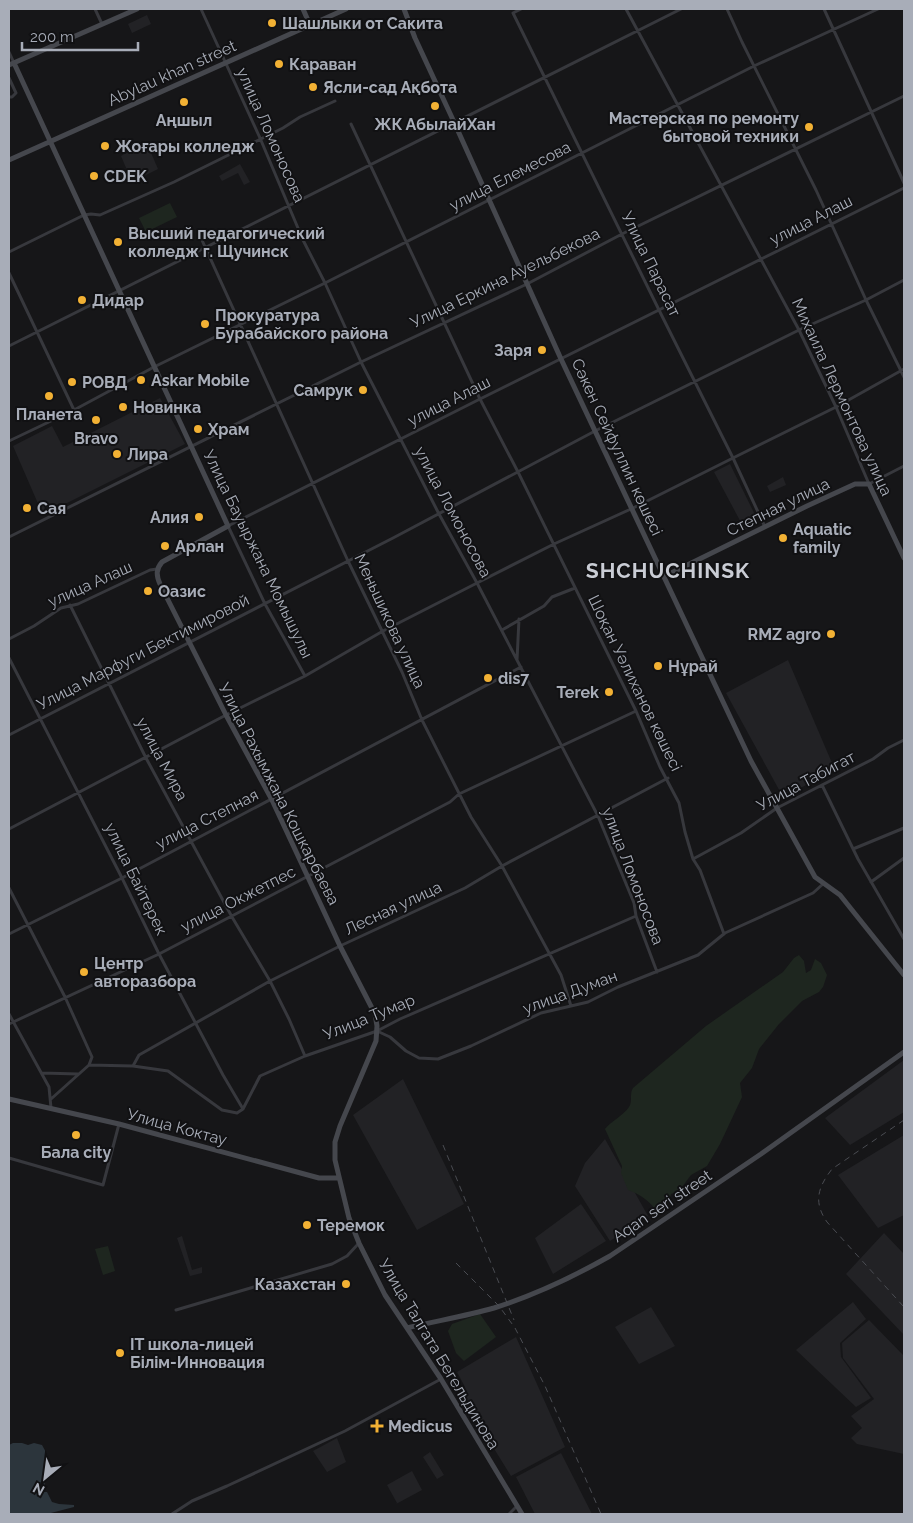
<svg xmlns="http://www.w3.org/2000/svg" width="913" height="1523" viewBox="0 0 913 1523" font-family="Raleway,sans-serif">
  <rect width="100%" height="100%" fill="#161618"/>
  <!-- built -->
  <path fill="#222225" d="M147 15 151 24 132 33 128 24Z
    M146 141 158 169 132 182 121 156Z
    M240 164 250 182 244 185 238 173 222 181 219 176Z
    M160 398 185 444 43 515 13 446 52 426 63 447Z
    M730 464 759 523 745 530 714 472Z
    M783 477 786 485 770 492 767 486Z
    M788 660 835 770 783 797 726 693Z
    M904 1060V1112L850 1145 825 1118Z
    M403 1079 464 1204 417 1230 353 1115Z
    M904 1135V1215L878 1228 838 1175Z
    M605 1139 648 1216 610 1241 575 1186 585 1163Z
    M581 1204 606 1241 553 1274 535 1238Z
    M884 1233 904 1254V1335L846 1274Z
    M182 1236 192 1270 202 1267V1273L190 1276 177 1238Z
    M853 1302 866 1319 840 1343 841 1357 871 1398 856 1407 796 1350Z
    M651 1307 675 1346 639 1364 615 1327Z
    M869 1320 904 1356V1454L857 1444 851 1438 862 1428 851 1416 874 1399 843 1358 842 1343Z
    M516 1337 565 1447 511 1476 459 1392 465 1387 457 1372Z
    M337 1438 346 1462 327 1472 313 1451Z
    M430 1452 444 1475 437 1479 423 1457Z
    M561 1453 592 1514H535L516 1477Z
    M412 1471 422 1490 396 1504 397 1503 387 1485Z"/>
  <!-- green -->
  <path fill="#1e261f" d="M170 203 177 217 146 232 139 218Z
    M799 955 804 961 806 973 811 970 815 959 821 963 827 975 823 987 819 992 802 1001 779 1024 759 1049 752 1068 740 1083 742 1097 720 1144 707 1166 691 1175 679 1191 671 1194 667 1207 663 1211H657C649 1201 640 1194 628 1190L621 1173 622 1166 605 1129C611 1121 623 1116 629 1107 633 1101 629 1094 633 1088L706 1026 783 972 794 958Z
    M108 1246 115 1271 103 1275 95 1249Z
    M480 1314 496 1337 464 1361 456 1353 448 1331 452 1324Z"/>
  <!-- water -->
  <path fill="#2c353c" d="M13 1443H22L28 1445 34 1443 42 1445 48 1456 50 1471 44 1478 45 1486 41 1491 42 1492H47L52 1502 59 1504 74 1505V1507L47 1514H9V1445Z"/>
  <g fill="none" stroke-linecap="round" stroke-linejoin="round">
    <!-- street -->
    <path stroke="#37383d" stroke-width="3" d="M95 9 102 24
      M201 9 260 138 303 240 325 283 361 362 439 514 477 583 598 816 634 903 636 916 657 972
      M521 9 513 13 659 310 733 458 765 527
      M626 9 799 330 836 407 869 484 904 466
      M727 9 742 42 816 190 866 300 904 377
      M824 9 904 183
      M9 52 14 63
      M9 78 16 93 12 97H9
      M351 124 480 399 518 472 636 711 660 767 679 803 685 832 693 859 700 870 724 934
      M201 238 348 561 402 672 422 720 471 817 502 866 561 975 571 1006
      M9 252 84 215 91 214 100 215 174 182 283 128 300 117 335 101
      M9 273 74 410
      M9 346 681 9
      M9 441 74 410 154 367 325 283 754 66 878 9
      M9 537 361 362 527 284 622 234 904 96
      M70 605 146 758 232 917 270 981 289 1019 305 1056
      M502 630 544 606 552 597 575 588
      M9 639 34 626 61 608 78 604 150 570 157 569
      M9 658 122 878 159 954 223 1075 243 1109
      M517 660 519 619
      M305 676 265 604 228 526 480 399 904 188
      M9 735 393 538 595 431 799 330 866 300 904 280
      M822 785 858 859 904 939
      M9 829 226 715 305 676 383 631 477 583 554 544 631 509 733 458 836 407 904 369
      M853 849 904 828
      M693 859 741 833 777 808 873 759 888 748 904 740
      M871 882 904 858
      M9 888 65 997 92 1057 89 1065
      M9 934 122 878 521 667
      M9 1014 49 1087 51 1108
      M9 1024 159 954 450 802 459 794 636 711
      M377 1031 390 1037 406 1051 419 1058 438 1059 471 1046 541 1013 588 1002 618 987 698 955 725 933 813 893 823 884
      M133 1066 139 1055 270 981 340 946 465 888 502 866 668 778
      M42 1073 78 1074
      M51 1099 89 1065 133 1066 168 1071 222 1110 237 1113 243 1109 260 1076 305 1056 377 1031 400 1019 636 916
      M9 1158 103 1185 119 1124
      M176 1310 332 1264 347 1256 359 1243
      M172 1514 192 1501 227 1486 345 1431 441 1379
      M509 1514 517 1506"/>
    <!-- secondary -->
    <path stroke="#45474d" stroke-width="5" d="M303 9 310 25
      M404 9 415 38 454 122 561 359 751 761 815 877 840 895 904 975
      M14 63 228 526 162 562C156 569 156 575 160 584L226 715 272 800 340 946 375 1014 377 1026 376 1041 340 1126 335 1142V1160L349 1218 359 1243 385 1295 441 1379 522 1514
      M9 65 137 9
      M9 160 346 9
      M665 576 807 506 855 484H869L904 558
      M9 1099 119 1124 319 1178H339
      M407 1328C436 1321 466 1316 494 1308 535 1295 573 1277 610 1256L761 1154 904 1052"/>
    <!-- rail -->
    <path stroke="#4a4c52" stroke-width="1" stroke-dasharray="6 5" stroke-linecap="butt" d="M904 1120 832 1169C818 1187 813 1202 827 1222L904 1307
      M443 1145 514 1320
      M456 1263 499 1306 515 1328 545 1386 601 1514"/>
  </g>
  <!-- markers -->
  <g fill="#f2b134" stroke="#111113" stroke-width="2">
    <circle cx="272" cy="23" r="5"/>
    <circle cx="279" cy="64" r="5"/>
    <circle cx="313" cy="87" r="5"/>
    <circle cx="184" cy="102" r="5"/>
    <circle cx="435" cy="106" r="5"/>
    <circle cx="809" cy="127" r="5"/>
    <circle cx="105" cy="146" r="5"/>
    <circle cx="94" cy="176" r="5"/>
    <circle cx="118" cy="242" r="5"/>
    <circle cx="82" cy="300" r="5"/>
    <circle cx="205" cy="324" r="5"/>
    <circle cx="542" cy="350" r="5"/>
    <circle cx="141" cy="380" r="5"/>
    <circle cx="72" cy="382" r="5"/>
    <circle cx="363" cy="390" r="5"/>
    <circle cx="49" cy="396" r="5"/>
    <circle cx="123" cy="407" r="5"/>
    <circle cx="96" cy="420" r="5"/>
    <circle cx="198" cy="429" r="5"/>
    <circle cx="117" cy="454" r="5"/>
    <circle cx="27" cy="508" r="5"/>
    <circle cx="199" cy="517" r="5"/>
    <circle cx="783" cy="538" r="5"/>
    <circle cx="165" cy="546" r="5"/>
    <circle cx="148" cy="591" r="5"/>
    <circle cx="831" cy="634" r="5"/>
    <circle cx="658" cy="666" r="5"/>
    <circle cx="488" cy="678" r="5"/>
    <circle cx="609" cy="692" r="5"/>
    <circle cx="84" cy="972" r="5"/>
    <circle cx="76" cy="1135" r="5"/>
    <circle cx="307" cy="1225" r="5"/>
    <circle cx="346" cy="1284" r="5"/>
    <circle cx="120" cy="1353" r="5"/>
    <path d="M374.5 1418.5h5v5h5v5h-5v5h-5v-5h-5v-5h5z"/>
  </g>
  <g text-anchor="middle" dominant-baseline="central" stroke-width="4" stroke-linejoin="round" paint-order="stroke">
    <!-- poi labels -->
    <g font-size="16" font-weight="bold" fill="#a8adb8" stroke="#111113" text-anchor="start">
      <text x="282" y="23">Шашлыки от Сакита</text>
      <text x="289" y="64">Караван</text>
      <text x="323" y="87">Ясли-сад Ақбота</text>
      <text x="799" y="118" text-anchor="end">Мастерская по ремонту<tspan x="799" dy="18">бытовой техники</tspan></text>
      <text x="184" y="120" text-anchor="middle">Аңшыл</text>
      <text x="435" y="124" text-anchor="middle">ЖК АбылайХан</text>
      <text x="115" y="146">Жоғары колледж</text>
      <text x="104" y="176">CDEK</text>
      <text x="128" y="233">Высший педагогический<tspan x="128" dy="18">колледж г. Щучинск</tspan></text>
      <text x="92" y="300">Дидар</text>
      <text x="215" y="315">Прокуратура<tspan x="215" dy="18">Бурабайского района</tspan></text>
      <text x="532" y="350" text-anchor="end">Заря</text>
      <text x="151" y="380">Askar Mobile</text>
      <text x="82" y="382">РОВД</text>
      <text x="353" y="390" text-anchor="end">Самрук</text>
      <text x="133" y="407">Новинка</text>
      <text x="49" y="414" text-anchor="middle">Планета</text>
      <text x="208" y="429">Храм</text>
      <text x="96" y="438" text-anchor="middle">Bravo</text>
      <text x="127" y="454">Лира</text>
      <text x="37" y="508">Сая</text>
      <text x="189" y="517" text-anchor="end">Алия</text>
      <text x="793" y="529">Aquatic<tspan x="793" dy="18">family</tspan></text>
      <text x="175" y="546">Арлан</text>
      <text x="158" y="591">Оазис</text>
      <text x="821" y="634" text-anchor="end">RMZ agro</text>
      <text x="668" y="666">Нұрай</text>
      <text x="498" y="678">dis7</text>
      <text x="599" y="692" text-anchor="end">Terek</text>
      <text x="94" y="963">Центр<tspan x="94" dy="18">авторазбора</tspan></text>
      <text x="76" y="1152" text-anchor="middle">Бала city</text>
      <text x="317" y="1225">Теремок</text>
      <text x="336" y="1284" text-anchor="end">Казахстан</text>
      <text x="130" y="1344">IT школа-лицей<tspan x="130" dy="18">Білім-Инновация</tspan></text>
      <text x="388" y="1426">Medicus</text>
    </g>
    <!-- street labels -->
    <g font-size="16" fill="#a8adb8" stroke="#111113">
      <text transform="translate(172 73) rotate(-24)">Abylau khan street</text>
      <text transform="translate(271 135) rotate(66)">улица Ломоносова</text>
      <text transform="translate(510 176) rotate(-27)">улица Елемесова</text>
      <text transform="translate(811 220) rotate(-27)">улица Алаш</text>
      <text transform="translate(651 264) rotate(64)">Улица Парасат</text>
      <text transform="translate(505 278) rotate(-26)">Улица Еркина Ауельбекова</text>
      <text transform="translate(842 397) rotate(65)">Михаила Лермонтова улица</text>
      <text transform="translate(449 401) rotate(-27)">улица Алаш</text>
      <text transform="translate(617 447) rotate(65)">Сәкен Сейфуллин көшесі</text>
      <text transform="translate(778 507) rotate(-26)">Степная улица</text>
      <text transform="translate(453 512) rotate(62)">улица Ломоносова</text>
      <text transform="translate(258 554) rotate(64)">Улица Бауыржана Момышулы</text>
      <text transform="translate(90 584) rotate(-24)">улица Алаш</text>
      <text transform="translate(390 621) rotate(65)">Меньшикова улица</text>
      <text transform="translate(143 652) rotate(-27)">Улица Марфуги Бектимировой</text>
      <text transform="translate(635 683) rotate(64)">Шоқан Уәлиханов көшесі</text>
      <text transform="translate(162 759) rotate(62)">улица Мира</text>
      <text transform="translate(806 781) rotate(-28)">Улица Табигат</text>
      <text transform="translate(279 794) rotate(63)">Улица Рахымжана Кошкарбаева</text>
      <text transform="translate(207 819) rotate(-27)">улица Степная</text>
      <text transform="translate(633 876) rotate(69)">улица Ломоносова</text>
      <text transform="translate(136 879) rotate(64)">улица Байтерек</text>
      <text transform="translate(238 899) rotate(-27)">улица Окжетпес</text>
      <text transform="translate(393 908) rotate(-25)">Лесная улица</text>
      <text transform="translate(570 992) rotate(-20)">улица Думан</text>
      <text transform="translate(369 1017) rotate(-22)">Улица Тумар</text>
      <text transform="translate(177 1127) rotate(15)">Улица Коктау</text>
      <text transform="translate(662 1206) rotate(-34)">Aqan seri street</text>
      <text transform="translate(439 1354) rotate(59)">Улица Талгата Бегельдинова</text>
    </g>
    <!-- district labels -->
    <g font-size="21" font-weight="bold" letter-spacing="1" fill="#c9ccd4" stroke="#111113">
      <text x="668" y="570">SHCHUCHINSK</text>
    </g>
  </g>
  <!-- border -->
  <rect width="913" height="1523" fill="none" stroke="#a8adb8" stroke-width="20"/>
  <!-- north arrow -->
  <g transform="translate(45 1478) rotate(209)" stroke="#111113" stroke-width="4" paint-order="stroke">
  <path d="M0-4L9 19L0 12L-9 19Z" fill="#a8adb8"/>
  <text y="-8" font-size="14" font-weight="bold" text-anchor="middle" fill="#a8adb8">N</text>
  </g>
  <!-- scale -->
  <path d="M22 42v8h116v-8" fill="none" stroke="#a8adb8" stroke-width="2.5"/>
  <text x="30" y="42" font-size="15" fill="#a8adb8" stroke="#111113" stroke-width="4" paint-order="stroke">200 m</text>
</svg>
